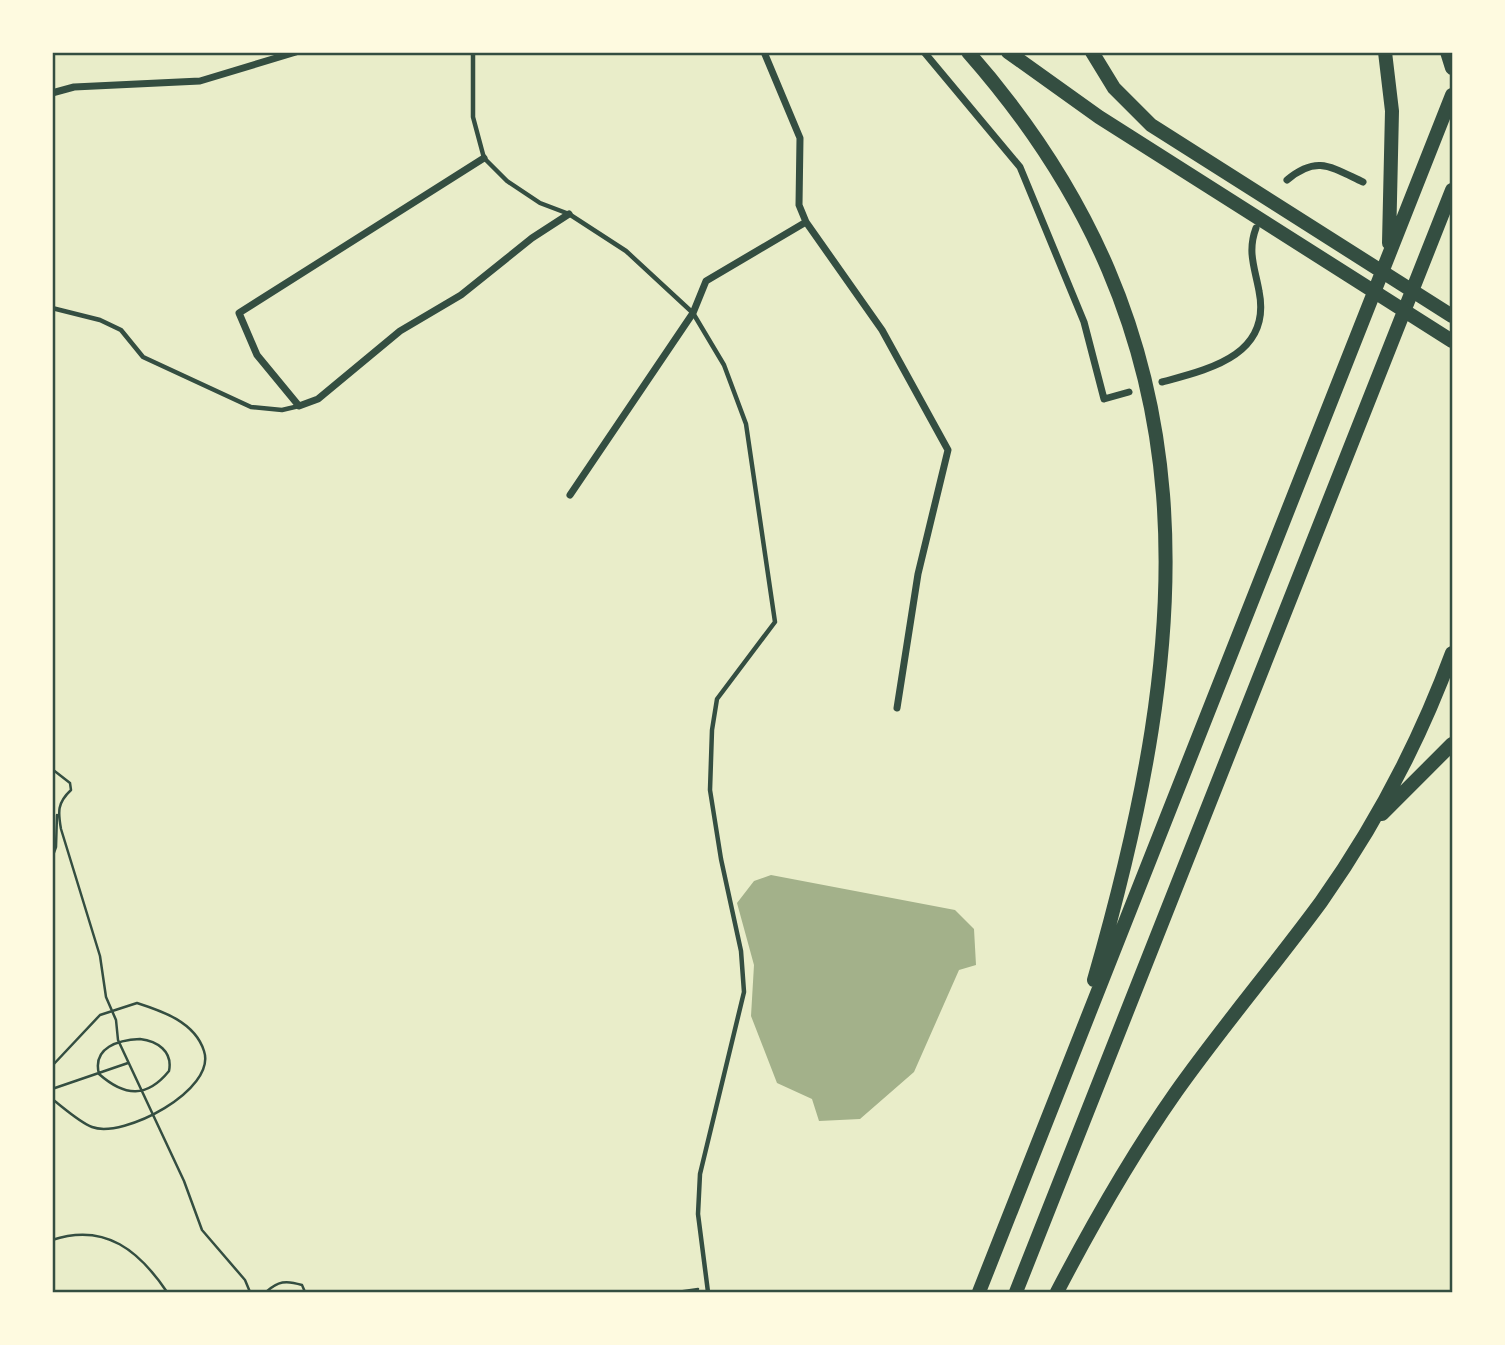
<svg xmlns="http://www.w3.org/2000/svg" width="1505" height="1345" viewBox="0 0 1505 1345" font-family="Raleway,sans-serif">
  <rect width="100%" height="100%" fill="#e9edc9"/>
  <!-- water -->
  <path fill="#a3b18a" d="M771 875 955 910 974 929 976 965 959 970 914 1072 860 1119 819 1121 812 1099 777 1083 751 1016 754 965 737 903 754 881Z"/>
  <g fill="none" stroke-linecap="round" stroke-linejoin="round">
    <!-- path -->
    <path stroke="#344e41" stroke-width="2.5" d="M52 769 70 783 71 790C57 803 58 812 61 829L100 956 106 997 116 1020 118 1040 184 1181 202 1230 245 1280 250 1292
      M52 858 56 847 57 815
      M140 1039C157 1041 173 1051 169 1071 147 1098 125 1097 99 1074 92 1047 119 1040 140 1039Z
      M52 1066 100 1015 137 1003C162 1011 195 1022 204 1051 217 1090 123 1139 92 1127 79 1122 64 1108 52 1099
      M52 1089 128 1063
      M52 1240C106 1222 140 1252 167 1292
      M266 1292C278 1281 286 1280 302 1285L305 1292
      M677 1292 698 1289"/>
    <!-- service -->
    <path stroke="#344e41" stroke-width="4.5" d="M473 52V117L484 158 507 181 540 203 569 214 626 251 693 313 724 365 746 424 775 622 717 699 712 730 710 790 721 859 741 951 744 992 700 1174 698 1214 708 1292
      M52 308 100 320 121 330 143 357 251 407 282 410 299 406"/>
    <!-- minor -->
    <path stroke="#344e41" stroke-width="7" d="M764 52 800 138 799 205 806 222 882 330 948 450 918 574 897 708
      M924 52 1020 167 1084 322 1104 399 1129 392
      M52 93 74 87 200 81 296 52
      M484 158 239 313 257 355 299 406 318 399 400 331 461 295 532 238 569 214
      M1287 180C1317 155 1331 167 1363 182
      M1162 382C1210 369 1272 355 1259 291 1255 268 1247 252 1256 228
      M570 495 693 313 706 281 806 222"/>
    <!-- motorway -->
    <path stroke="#344e41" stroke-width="14" d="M968 52C1221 339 1193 636 1094 980
      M1008 52 1099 117 1452 341
      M1092 52 1114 88 1151 125 1452 316
      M1385 52 1392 111 1389 243
      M1447 52 1452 68
      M1382 814 1452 744
      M979 1292 1452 95
      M1016 1292 1452 190
      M1057 1292C1093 1223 1131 1156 1176 1092 1222 1027 1274 966 1321 902 1374 827 1420 740 1452 653"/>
  </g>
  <!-- border -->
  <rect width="1505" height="1345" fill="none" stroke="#fefae0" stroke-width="108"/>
  <rect x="54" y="54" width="1397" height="1237" fill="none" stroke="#344e41" stroke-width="2.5"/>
</svg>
